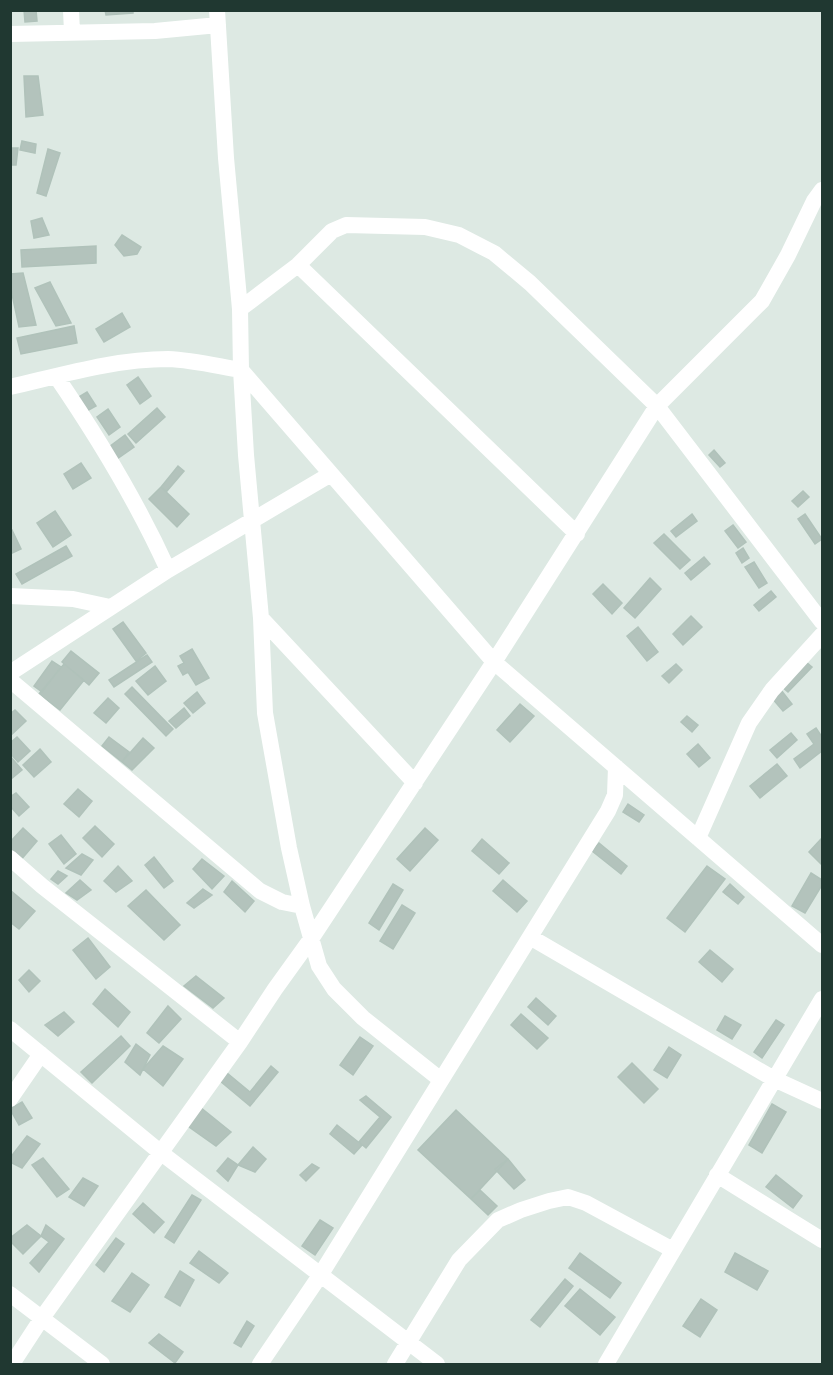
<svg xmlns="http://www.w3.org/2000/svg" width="833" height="1375" viewBox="0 0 833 1375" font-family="'DM Sans',sans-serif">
  <rect width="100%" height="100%" fill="#dde9e3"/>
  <!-- building -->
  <path fill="#b3c3bc" stroke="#b0c2ba" stroke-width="1.5" d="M24 10H36L37 21 25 22Z
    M105 10H133V13L106 15Z
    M24 76H38L43 115 26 117Z
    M22 141 36 144 35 153 20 150Z
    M10 148H18L16 165H10Z
    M48 149 60 153 46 196 37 193Z
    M42 218 49 235 34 238 31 221Z
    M122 235 141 247 137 254 124 256 115 245Z
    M96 246V263L22 267 21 250Z
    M23 273 36 325 19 327 10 285V274Z
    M50 282 71 323 56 326 35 288Z
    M122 313 130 327 104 342 96 329Z
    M74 326 77 343 21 354 17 338Z
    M138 377 151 396 140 404 127 385Z
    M87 392 96 406 85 412 77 398Z
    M157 408 165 417 136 443 128 434Z
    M108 409 120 427 109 435 97 417Z
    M125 435 134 447 117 459 109 447Z
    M714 450 725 463 720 467 709 455Z
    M81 463 91 478 73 489 64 474Z
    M178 466 184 471 167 491 161 487Z
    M161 487 189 514 177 527 149 499Z
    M803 491 809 497 798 507 792 501Z
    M55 511 71 535 53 547 37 523Z
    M692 514 697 521 676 537 671 531Z
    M805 514 822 539 815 544 798 519Z
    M733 525 746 542 738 548 725 531Z
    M12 530 21 549 10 554V531Z
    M664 534 690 560 680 569 654 543Z
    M66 546 72 556 22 584 16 574Z
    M743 548 749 558 742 563 736 553Z
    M704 557 710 564 691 580 685 573Z
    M754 562 767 583 759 588 745 567Z
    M650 578 661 589 635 618 624 608Z
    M603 584 622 603 612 614 593 594Z
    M771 591 776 597 759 611 754 605Z
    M691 616 702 627 683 645 673 634Z
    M123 622 146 653 136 661 113 629Z
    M638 627 658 652 647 661 627 636Z
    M192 649 209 678 196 685 188 672 183 675 178 666 184 663 180 656Z
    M71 651 99 673 89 685 62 662Z
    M147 655 152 662 114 687 109 680Z
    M52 661 61 667 42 692 34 686Z
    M806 662 812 667 788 692 782 687Z
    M64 664 84 680 60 710 39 694Z
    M676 664 682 670 669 683 662 676Z
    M155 666 166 681 148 695 136 681Z
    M132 687 173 729 166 736 125 694Z
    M781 690 792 704 783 711 772 698Z
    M197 692 205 703 193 713 184 703Z
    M108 698 119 708 106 723 94 713Z
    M520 704 534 716 510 742 497 730Z
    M184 708 190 716 176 728 169 721Z
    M15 710 26 721 10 736V714Z
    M687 716 698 725 692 732 681 722Z
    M816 728 822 737V751L800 768 794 759 814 744 807 734Z
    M791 733 797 740 777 758 770 750Z
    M17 737 30 751 18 762 10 753V743Z
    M109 737 129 752 122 762 102 746Z
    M143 738 154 748 132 770 122 762Z
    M698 744 710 758 699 767 687 754Z
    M40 749 51 762 34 777 23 765Z
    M10 756 22 770 11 779H10Z
    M777 764 787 776 760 798 750 786Z
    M78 789 92 801 79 817 64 804Z
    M16 793 29 807 19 816 10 806V797Z
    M628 804 644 815 639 822 623 812Z
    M95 826 114 844 102 857 83 838Z
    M23 828 37 841 20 861 10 852V842Z
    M425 828 438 840 410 871 397 859Z
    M61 835 76 854 64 864 49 844Z
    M822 838V865L809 852Z
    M482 839 509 863 499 874 472 851Z
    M599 843 627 866 621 874 592 851Z
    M82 854 93 860 81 875 66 868Z
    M154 857 173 881 164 888 145 865Z
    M202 859 224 876 212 889 193 869Z
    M118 866 132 881 116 892 104 881Z
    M707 866 725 879 685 932 667 918Z
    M58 871 67 876 58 884 51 879Z
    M811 873 822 880V885L805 913 792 906Z
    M80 880 91 890 77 900 66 893Z
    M503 880 527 901 517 912 493 891Z
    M232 881 254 901 245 912 224 892Z
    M393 884 403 890 379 930 369 923Z
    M730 884 744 897 738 904 723 892Z
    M203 889 212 895 194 908 187 903Z
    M10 890 35 911 19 929 10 922Z
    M146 890 180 925 164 940 128 906Z
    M402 905 415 913 393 949 380 941Z
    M88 938 110 967 96 979 73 950Z
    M710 950 733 969 722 982 699 962Z
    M29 970 40 981 29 992 19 980Z
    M196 976 224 998 213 1008 184 986Z
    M105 989 130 1012 118 1027 93 1004Z
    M536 998 556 1016 548 1025 528 1007Z
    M168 1006 181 1019 159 1043 147 1033Z
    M64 1012 74 1022 58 1036 45 1025Z
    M521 1014 548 1038 537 1049 511 1025Z
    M725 1016 741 1025 732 1039 717 1030Z
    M776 1020 784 1025 762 1058 754 1052Z
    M121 1036 130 1046 92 1083 81 1072Z
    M360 1037 373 1046 353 1075 340 1065Z
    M136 1044 150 1055 140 1075 125 1062Z
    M163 1046 183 1059 163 1086 143 1069Z
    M669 1047 681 1055 667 1078 654 1070Z
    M632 1063 658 1089 644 1103 618 1077Z
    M271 1066 278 1072 250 1106 220 1081 227 1073 250 1092Z
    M366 1096 391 1117 366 1148 359 1142 380 1117 360 1100Z
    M22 1102 32 1118 19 1125 10 1109Z
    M772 1104 786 1112 762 1153 749 1145Z
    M200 1107 231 1132 216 1146 185 1124Z
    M456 1110 508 1159 471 1199 418 1150Z
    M337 1125 362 1145 354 1154 330 1134Z
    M27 1136 40 1144 22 1168 10 1162V1158Z
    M253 1147 266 1159 255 1172 238 1165Z
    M43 1158 69 1189 57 1197 32 1165Z
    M228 1158 238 1165 228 1181 217 1171Z
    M508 1159 525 1180 514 1189 495 1169Z
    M312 1164 319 1168 306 1181 300 1175Z
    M776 1175 802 1196 793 1208 766 1187Z
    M83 1178 98 1186 84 1206 69 1197Z
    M480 1190 497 1206 488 1215 471 1199Z
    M192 1195 201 1200 174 1243 165 1237Z
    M143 1203 164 1222 154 1233 133 1214Z
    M320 1220 333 1228 315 1255 302 1246Z
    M27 1225 41 1236 23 1254 10 1241V1238Z
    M46 1225 64 1239 39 1272 30 1263 49 1242 41 1236Z
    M116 1238 124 1244 104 1272 96 1265Z
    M199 1251 228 1273 219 1283 190 1263Z
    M580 1253 621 1283 610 1298 569 1268Z
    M735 1253 768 1271 757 1290 725 1272Z
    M180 1271 194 1280 180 1306 165 1297Z
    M132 1273 149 1285 130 1312 112 1301Z
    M565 1279 573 1286 540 1327 531 1320Z
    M580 1289 615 1317 600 1335 565 1306Z
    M701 1299 717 1310 700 1337 683 1326Z
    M247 1321 254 1326 241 1347 234 1343Z
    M159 1334 183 1352 175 1363 149 1343Z"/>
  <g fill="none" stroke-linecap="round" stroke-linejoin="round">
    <!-- minor -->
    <path stroke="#fff" stroke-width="16" d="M71 10 72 32
      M217 10 226 158 240 309 241 370 246 455 261 618 265 713 289 848 302 906 319 966 334 989 363 1018 441 1080
      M10 34 155 31 218 25
      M298 265 577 534
      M240 309 298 265 332 231 346 225 425 227 459 235 494 253 530 283 657 406 822 622
      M56 376C97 436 138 504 168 570
      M10 387C62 375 115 359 168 359 193 360 217 366 241 370L494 662 822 945
      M10 596 73 599 110 607
      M261 618 415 783
      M10 673 168 570 331 474
      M10 680 260 891 282 902 302 906
      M698 838 749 723 772 690 822 635
      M10 858 42 886 240 1042
      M530 937 774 1079 822 1101
      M10 1029 160 1152 437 1364
      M10 1099 41 1054
      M717 1175 822 1240
      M10 1294 102 1364
      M12 1364 42 1318 240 1042 275 989 311 939 494 662 657 406 762 301 788 255 814 201 822 190
      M260 1364 321 1274 608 811 615 795 616 767
      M395 1364 459 1260 498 1220 521 1210 549 1201 568 1197 586 1203 673 1250
      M606 1364 822 999"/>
  </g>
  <!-- border -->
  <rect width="833" height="1375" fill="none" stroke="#203831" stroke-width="24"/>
</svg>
